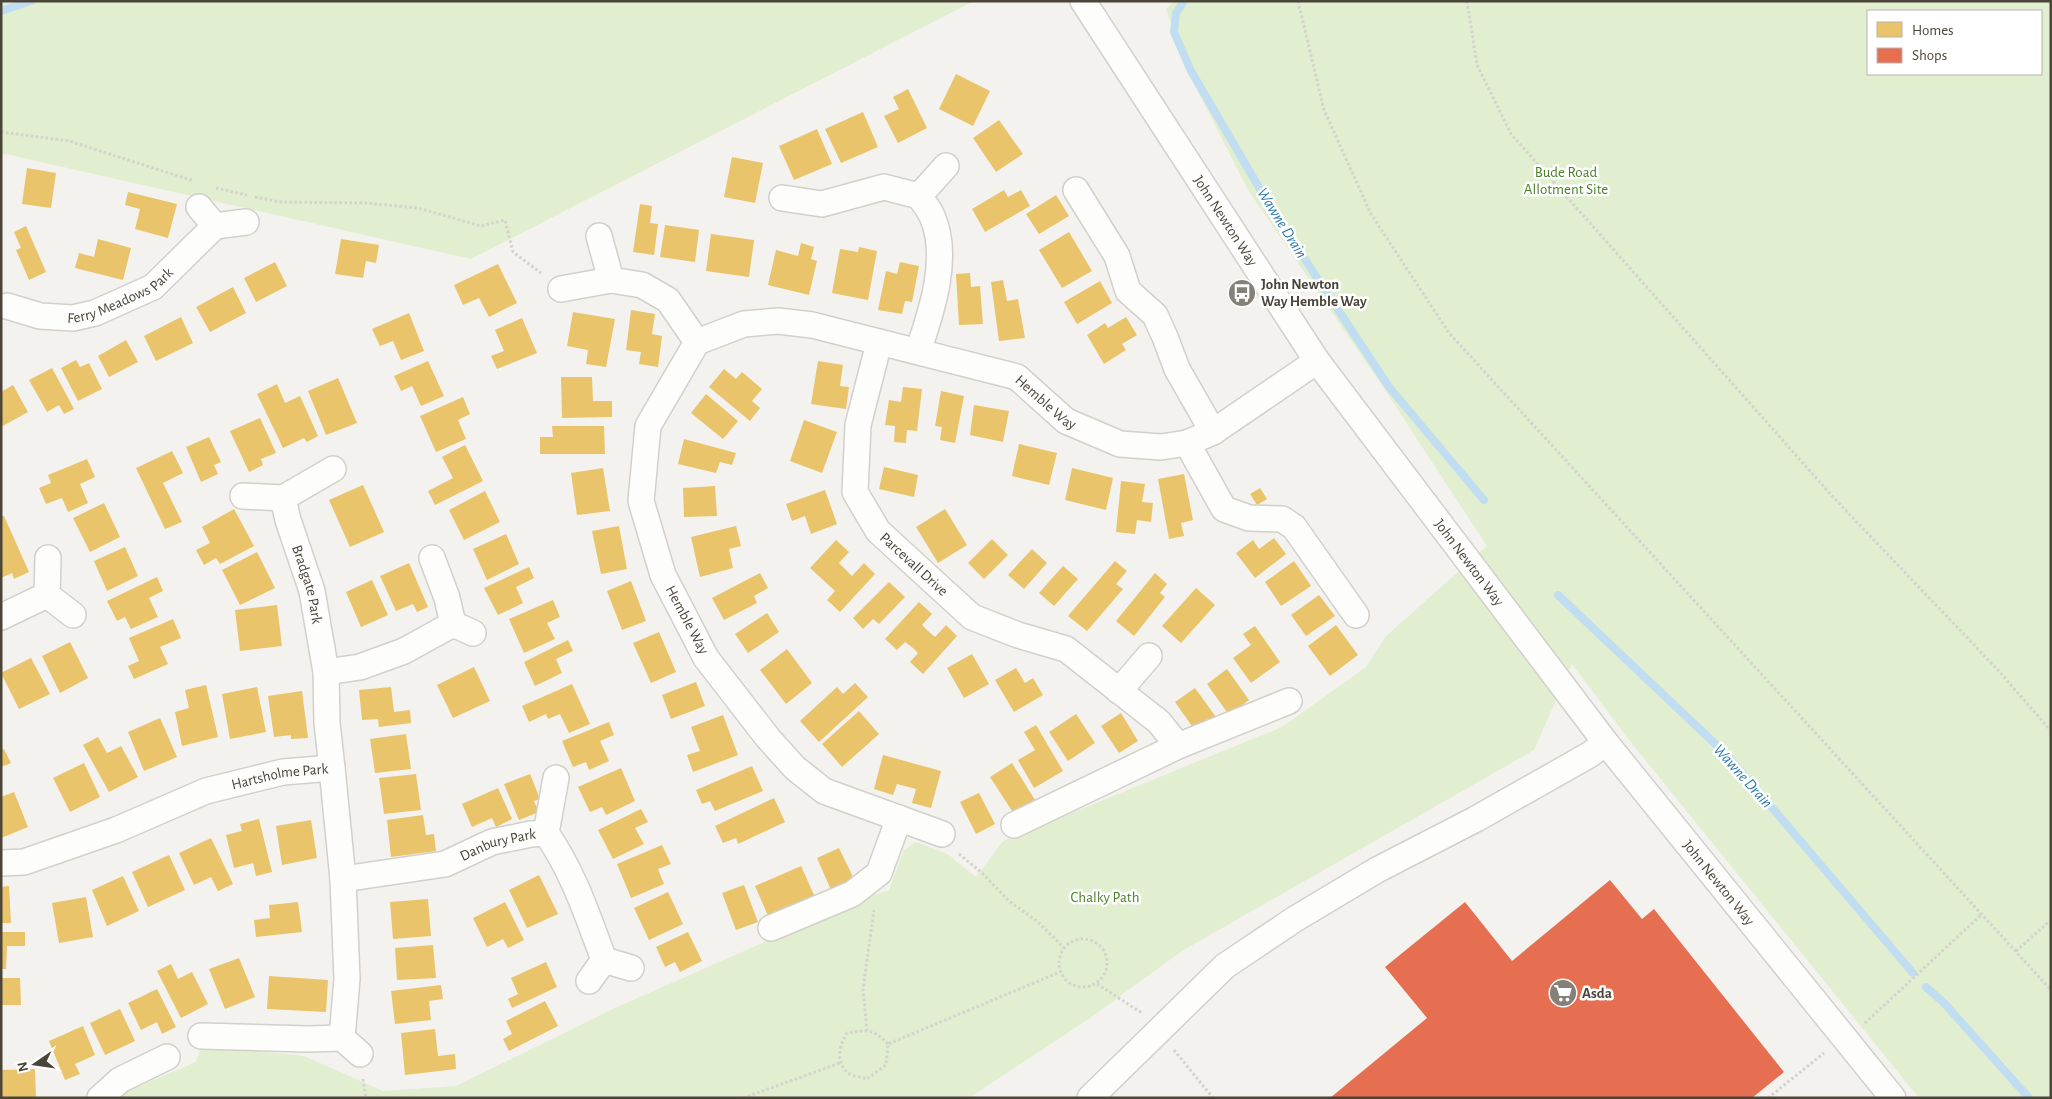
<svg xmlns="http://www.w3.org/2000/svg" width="2052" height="1099" viewBox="0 0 2052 1099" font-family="'Alegreya Sans',sans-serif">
  <rect width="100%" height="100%" fill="#f4f2ee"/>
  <!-- green -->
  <path fill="#e1eecf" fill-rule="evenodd" d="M1 1H974L471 259 1 153Z
    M1174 1H2051V1098H1919L1629 740 1572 664 1534 750 1182 951 1090 1018 969 1098H121L125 1092 196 1062 202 1045 304 1056 383 1091 456 1086 615 1008 855 902 889 890 904 850 916 842 949 855 976 877 1003 841 1282 727 1366 667 1385 637 1487 546 1381 384 1248 190 1186 68 1166 9ZM1868 11H2041V74H1868Z"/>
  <!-- homes -->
  <path fill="#e9c46a" d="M956 74 990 91 973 126 939 109Z
    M908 89 927 128 898 143 884 116 899 109 893 97Z
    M863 112 878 147 841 163 825 129Z
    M999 120 1023 154 996 172 973 138Z
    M817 129 832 164 794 180 779 146Z
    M732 157 763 163 755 203 724 197Z
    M27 168 56 173 51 208 22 204Z
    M1004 190 1008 197 1021 190 1030 206 985 232 972 209Z
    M128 192 177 204 168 238 135 229 140 209 125 205Z
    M1056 195 1069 216 1039 234 1026 214Z
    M640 204 652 206 650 223 658 224 654 255 633 252Z
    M665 225 699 230 695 262 660 257Z
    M26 226 46 272 29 280 16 250 21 248 14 232Z
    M1069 232 1092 271 1062 288 1039 250Z
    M711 234 754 240 749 277 706 271Z
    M98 239 131 248 123 280 75 268 79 253 94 257Z
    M341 239 379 245 376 263 366 261 363 278 335 274Z
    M801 243 814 247 811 259 817 261 809 295 768 285 776 250 798 256Z
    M859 247 877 251 868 300 832 293 840 249 858 252Z
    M275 262 287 286 256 302 244 278Z
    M900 262 919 266 912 302 905 301 902 314 878 310 886 271 897 274Z
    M498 264 517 303 489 317 479 298 463 305 454 285Z
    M970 273 971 287 980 286 983 324 959 325 956 274Z
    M1003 280 1007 301 1018 299 1025 338 999 341 991 282Z
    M1100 281 1112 303 1077 324 1064 302Z
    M233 287 246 313 210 332 196 307Z
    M631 310 655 314 652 334 662 336 658 367 639 364 641 352 626 350Z
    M573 312 615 319 606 367 586 364 588 350 567 346Z
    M409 313 424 351 401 360 393 341 380 346 372 329Z
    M181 317 193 343 156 361 144 336Z
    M1126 317 1137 335 1122 344 1126 350 1104 364 1087 335 1105 323 1108 328Z
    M522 318 537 353 497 369 491 356 504 351 495 330Z
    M126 340 138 362 109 377 98 356Z
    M76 360 80 367 89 363 102 389 78 401 61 368Z
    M428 361 444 396 421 406 412 386 401 391 394 376Z
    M818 361 843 365 840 386 849 387 846 409 811 404Z
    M52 368 74 409 64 414 59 405 47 412 29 380Z
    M724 369 736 379 742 372 762 389 752 401 760 408 750 421 709 387Z
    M561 377H592L593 401H612V417L562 418Z
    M338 378 357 423 326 435 308 391Z
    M277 384 285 403 300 396 318 436 307 442 304 438 283 448 257 394Z
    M13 385 28 412 1 427V392Z
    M903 387 922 389 917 431 907 430 906 443 894 442 895 426 885 425 889 400 901 402Z
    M941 391 964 396 955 443 940 440 942 427 935 426Z
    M706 394 738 421 723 439 691 413Z
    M463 397 470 414 458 420 466 439 436 452 420 416Z
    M974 405 1009 411 1003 442 970 435Z
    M260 418 276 453 261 459 263 465 249 472 230 431Z
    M804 420 837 432 822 473 790 461Z
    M552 426H604L605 454H540V437H553Z
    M209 437 221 462 214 465 218 474 201 482 186 447Z
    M684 439 736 453 732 465 720 462 716 473 678 464Z
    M1019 444 1057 453 1049 485 1012 476Z
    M465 445 483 481 435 505 428 491 453 478 442 457Z
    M172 451 183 473 163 483 182 522 165 529 136 468Z
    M87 459 95 477 80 484 88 503 68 512 62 498 46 504 39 488 51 483 48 475Z
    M884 467 918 475 914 497 879 489Z
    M603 468 610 511 577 515 571 473Z
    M1072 468 1113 478 1106 510 1065 500Z
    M1184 474 1193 520 1181 523 1184 536 1169 539 1158 479Z
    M1121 481 1145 484 1142 502 1153 503 1151 522 1137 520 1135 534 1116 532Z
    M363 485 384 532 350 547 329 500Z
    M715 486 717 516 684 517 683 488Z
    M1260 488 1267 499 1257 505 1250 494Z
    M825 490 837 524 811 534 805 516 792 521 786 504Z
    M485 491 500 522 464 540 449 510Z
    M104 503 120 537 90 552 73 518Z
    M234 509 254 546 220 564 216 558 204 565 196 550 210 543 202 527Z
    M945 509 967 545 938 563 916 527Z
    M4 516 29 572 14 579 12 573 1 578V517Z
    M619 526 627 569 601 574 592 531Z
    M736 526 741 546 729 549 733 568 700 577 691 537Z
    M506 534 519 564 487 580 473 549Z
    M1274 538 1286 554 1255 578 1236 553 1253 540 1259 549Z
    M992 539 1008 555 984 579 968 563Z
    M836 540 849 552 839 563 852 576 864 563 875 574 840 612 827 600 835 591 810 568Z
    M125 547 138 576 107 591 94 561Z
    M1032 549 1047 563 1024 589 1008 575Z
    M257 552 275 588 240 605 222 570Z
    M1115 561 1127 571 1116 584 1123 589 1087 631 1068 616Z
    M1294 561 1311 586 1281 606 1265 582Z
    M409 563 428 607 417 612 413 604 396 611 380 576Z
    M1063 566 1078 579 1054 606 1039 593Z
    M529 567 534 578 516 587 523 603 498 615 484 588Z
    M760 573 768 588 754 596 757 603 724 620 712 598Z
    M1155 573 1167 584 1160 593 1165 597 1134 636 1116 621Z
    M157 577 163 591 149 598 158 617 131 629 125 617 117 621 107 601Z
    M372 580 388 615 361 627 346 592Z
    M631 581 646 621 622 630 607 591Z
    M889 582 905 597 879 624 873 619 863 629 853 618Z
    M1196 588 1215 605 1181 643 1162 626Z
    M1319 595 1335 616 1306 636 1291 615Z
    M553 600 560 617 547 623 555 639 524 653 509 619Z
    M919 602 932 614 922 625 928 631 935 637 946 625 957 636 923 674 910 662 918 653 913 648 905 642 897 650 885 639Z
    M277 605 282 646 240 651 235 610Z
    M767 613 779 632 748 653 735 634Z
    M173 619 181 638 160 647 168 664 134 679 128 666 139 661 129 638Z
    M1336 625 1358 655 1330 676 1308 646Z
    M1255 626 1280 662 1251 683 1233 658 1251 645 1243 634Z
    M659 632 676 672 651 683 633 643Z
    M568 640 573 651 556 659 562 673 535 686 524 662Z
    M70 642 88 678 60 693 42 656Z
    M787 649 812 683 786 704 760 670Z
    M972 654 989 684 964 698 947 668Z
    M31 658 50 694 19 709 1 673Z
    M474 667 490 701 453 718 437 685Z
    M1016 668 1025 683 1033 678 1043 695 1014 712 995 680Z
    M1227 669 1249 700 1229 715 1207 684Z
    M696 682 705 706 671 719 662 695Z
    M855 683 868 697 819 742 800 721 837 687 843 694Z
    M572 684 590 724 569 733 560 714 548 719 546 714 529 722 522 706Z
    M206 685 218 737 182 746 175 712 189 708 185 690Z
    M257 687 266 732 230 739 222 694Z
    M391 687 394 712 410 710 411 723 379 727 378 719 362 720 359 690Z
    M1195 688 1216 717 1196 732 1175 702Z
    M302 691 308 738 291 739V735L274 737 268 696Z
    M859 711 879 734 842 767 822 744Z
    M1121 713 1138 741 1119 753 1101 726Z
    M1076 714 1095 743 1068 761 1049 732Z
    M723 715 738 755 693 772 687 755 700 751 691 727Z
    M160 718 177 757 144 771 128 732Z
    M609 722 614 735 600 741 609 761 589 770 586 762 573 767 562 741Z
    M1036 725 1063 771 1034 788 1018 760 1035 750 1024 732Z
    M406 734 411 769 375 773 370 739Z
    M98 737 107 753 121 746 138 777 109 792 83 745Z
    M4 749 11 763 1 767V750Z
    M883 755 941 771 931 808 912 803 916 789 897 784 893 795 874 789Z
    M84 763 100 797 70 812 53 778Z
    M1012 763 1035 800 1014 814 990 777Z
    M752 766 763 791 715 811 710 801 702 804 696 790Z
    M621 768 635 801 606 815 602 807 590 812 578 787Z
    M416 774 421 810 384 814 379 778Z
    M530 774 540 799 534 801 539 812 519 820 504 784Z
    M498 788 512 819 496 827 492 818 472 827 462 804Z
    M14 792 28 827 1 838V797Z
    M979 793 995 824 976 834 960 802Z
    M774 798 785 822 738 844 736 838 723 843 715 826Z
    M641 809 648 822 635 828 644 844 613 859 598 830Z
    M423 815 426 835 434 834 436 851 391 857 387 820Z
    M259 819 272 872 256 876 253 863 234 868 226 835 242 831 240 824Z
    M311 820 317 858 282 865 276 826Z
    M211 838 233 884 218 891 211 877 194 885 179 853Z
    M662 845 671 864 658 869 664 884 631 898 617 864Z
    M839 848 854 879 831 890 817 858Z
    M169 855 185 890 148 907 132 872Z
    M801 866 815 897 769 918 755 886Z
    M539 875 558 914 527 928 509 890Z
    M123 876 139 911 107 926 92 890Z
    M744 885 758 922 736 930 722 893Z
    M9 886 11 923H1V887Z
    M668 892 683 924 649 940 634 908Z
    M86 897 93 937 59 943 52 903Z
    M428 899 431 936 393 939 390 902Z
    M298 902 302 932 256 937 254 920 270 918 269 905Z
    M505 902 524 940 508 948 503 939 487 947 473 918Z
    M1 932H25V946H7L6 969H1Z
    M688 932 702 961 680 972 675 962 665 967 656 947Z
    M433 945 436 978 397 980 395 948Z
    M239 958 255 997 225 1009 209 969Z
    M546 962 557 987 512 1008 508 999 518 994 511 978Z
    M171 964 178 979 192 972 208 1004 181 1018 157 971Z
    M269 976 328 980 326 1012 267 1009Z
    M1 978H20L21 1005H1Z
    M441 985 443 999 429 1001 431 1020 395 1024 391 991Z
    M157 989 176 1027 162 1034 157 1022 141 1030 128 1003Z
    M545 1001 558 1026 509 1051 503 1039 512 1034 506 1021Z
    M120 1009 135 1041 105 1055 90 1023Z
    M83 1026 95 1055 75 1064 80 1074 65 1080 49 1041Z
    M435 1029 438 1056 455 1054 456 1069 405 1075 401 1033Z
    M35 1069 36 1098H1V1070Z"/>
  <!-- shops -->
  <path fill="#e76f51" d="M1610 880 1642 919 1654 909 1784 1072 1752 1098H1330L1427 1018 1385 967 1465 902 1512 961Z"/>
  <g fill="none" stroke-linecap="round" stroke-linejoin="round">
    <!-- stream -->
    <path stroke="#c0ddf1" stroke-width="8" d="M1184 1 1176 13 1174 32 1191 71 1271 208 1389 387 1484 500
      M1 11 31 1
      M1558 595 1727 755 1913 973
      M1926 987 1944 1003 2029 1098"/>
    <defs>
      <g id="minor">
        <path id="s1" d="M1083 1 1317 361 1606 743 1893 1098"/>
        <path d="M1076 190 1117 256 1128 291 1155 315 1165 337 1177 369 1213 432"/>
        <path d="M919 196 946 166"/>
        <path d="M782 198 822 204 884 187 919 196C923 202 929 209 932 216 950 256 932 311 918 351"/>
        <path d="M199 207 215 226 246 222"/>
        <path d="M599 236 611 280"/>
        <path d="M561 289 611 280 642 285 668 300 697 342"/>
        <path id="s2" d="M7 306 40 316 73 318 95 313 153 287 215 226"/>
        <path id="s3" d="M879 343 858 425 855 492 878 531 972 617 1018 635 1066 649 1159 722 1178 746"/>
        <path d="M1187 443 1224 509 1249 518 1282 519 1294 527 1356 615"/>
        <path d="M243 496 283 498 333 469"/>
        <path id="s4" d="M283 498 288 520 312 591 326 672 327 723 332 768"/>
        <path d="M48 558 47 595 73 615"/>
        <path d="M432 558 447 598 453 624"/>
        <path d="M1 617 47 595"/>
        <path d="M326 672 360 667 404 651 453 624 473 633"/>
        <path d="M1119 691 1149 656"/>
        <path d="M1014 825 1178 746 1289 701"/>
        <path d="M546 833 556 778"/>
        <path id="s5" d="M942 834 824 791 795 768 768 738 706 658 663 575 641 501 648 426 697 342 744 324 778 321 812 325 1017 377 1066 421 1120 444 1161 447 1187 443 1213 432 1317 361"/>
        <path id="s6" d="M1 863 24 862 116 830 206 791 283 772 332 768 343 879 347 979 342 1038"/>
        <path id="s7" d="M343 879 445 864 492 842 531 834 546 833C573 871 588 917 604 960"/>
        <path d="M771 928 852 894 879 873 899 818"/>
        <path d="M589 981 604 960 631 968"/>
        <path d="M201 1036 308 1039 342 1038 360 1054"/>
        <path d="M100 1098 120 1080 167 1057"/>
        <path d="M1090 1098 1225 966 1295 919 1377 870 1476 819 1589 755 1606 743"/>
      </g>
    </defs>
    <!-- minor casing -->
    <use href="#minor" stroke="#d2d0cb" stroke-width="28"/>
    <!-- path -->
    <path stroke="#d3d2cc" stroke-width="3" stroke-dasharray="2.5 2.5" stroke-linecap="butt" d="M1298 1 1324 110 1371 214 1449 333 2051 990
      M1467 1 1477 65 1511 134 1833 497 1997 669 2051 731
      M1 132 69 141 194 181
      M216 188 247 195
      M255 197 279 202 365 203 418 208 481 226 505 220 513 252 541 273
      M959 854 982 873 1009 901 1038 922 1064 948
      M1059 963a24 24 0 1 1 48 0a24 24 0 1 1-48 0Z
      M2016 951 2051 920
      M1097 984 1142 1013
      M1865 1023 1982 914
      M867 1031 863 989 874 910
      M888 1044C873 1028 867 1030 847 1033 839 1045 835 1062 848 1073 852 1076 861 1077 867 1079L886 1065 888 1044 1060 972
      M1174 1050 1213 1098
      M363 1079 366 1098
      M743 1098 840 1063
      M1768 1098 1824 1053"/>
    <!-- minor -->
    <use href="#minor" stroke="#fdfdfc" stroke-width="25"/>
  </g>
  <!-- icons -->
  <defs>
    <symbol id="bus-disc" viewBox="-11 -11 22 22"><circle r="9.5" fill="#868178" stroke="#fff"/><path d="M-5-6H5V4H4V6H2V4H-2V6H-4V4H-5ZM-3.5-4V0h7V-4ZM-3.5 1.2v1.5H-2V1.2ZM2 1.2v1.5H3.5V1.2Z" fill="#fff"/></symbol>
    <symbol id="supermarket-disc" viewBox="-11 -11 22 22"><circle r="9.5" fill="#868178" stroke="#fff"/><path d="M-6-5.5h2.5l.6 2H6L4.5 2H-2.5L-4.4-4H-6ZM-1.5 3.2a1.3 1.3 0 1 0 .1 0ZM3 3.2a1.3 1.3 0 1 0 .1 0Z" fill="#fff"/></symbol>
  </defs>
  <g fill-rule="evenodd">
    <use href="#bus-disc" x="1226" y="277" width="32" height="32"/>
    <use href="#supermarket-disc" x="1547" y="977" width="32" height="32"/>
  </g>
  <g text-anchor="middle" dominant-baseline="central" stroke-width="5" stroke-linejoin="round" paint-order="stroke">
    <!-- park labels -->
    <g font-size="15" fill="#4a7f2a" stroke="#fff">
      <text x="1566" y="172">Bude Road<tspan x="1566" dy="17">Allotment Site</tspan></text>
      <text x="1105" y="897">Chalky Path</text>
    </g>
    <!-- street labels -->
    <g font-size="15" fill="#4b4439" stroke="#fff">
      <text stroke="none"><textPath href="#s1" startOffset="262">John Newton Way</textPath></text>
      <text stroke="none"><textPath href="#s2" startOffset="120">Ferry Meadows Park</textPath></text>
      <text stroke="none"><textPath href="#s5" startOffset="1016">Hemble Way</textPath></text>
      <text stroke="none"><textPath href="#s1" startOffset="682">John Newton Way</textPath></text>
      <text stroke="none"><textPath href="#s3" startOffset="246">Parcevall Drive</textPath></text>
      <text stroke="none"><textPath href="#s4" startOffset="90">Bradgate Park</textPath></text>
      <text transform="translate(687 620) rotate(62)">Hemble Way</text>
      <text stroke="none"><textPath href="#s6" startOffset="294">Hartsholme Park</textPath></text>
      <text stroke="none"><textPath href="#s7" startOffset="160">Danbury Park</textPath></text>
      <text stroke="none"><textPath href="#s1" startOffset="1088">John Newton Way</textPath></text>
    </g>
    <!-- poi labels -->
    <g font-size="15" font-weight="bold" fill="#4b4439" stroke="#fff" text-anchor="start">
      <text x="1261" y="284">John Newton<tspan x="1261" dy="17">Way Hemble Way</tspan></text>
      <text x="1582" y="993">Asda</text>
    </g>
    <!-- water labels -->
    <g font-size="16" font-style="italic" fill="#2e7ab2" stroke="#fff">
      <text transform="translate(1282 223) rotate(58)">Wawne Drain</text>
      <text transform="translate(1743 776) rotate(48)">Wawne Drain</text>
    </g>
  </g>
  <!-- border -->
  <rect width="2052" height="1099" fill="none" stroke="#4b4439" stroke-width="5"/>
  <!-- legend -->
  <rect x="1867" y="10" width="175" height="65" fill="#ffffff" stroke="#b7b4b0"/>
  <rect x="1877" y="22" width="25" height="15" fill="#e9c46a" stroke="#b7b4b0"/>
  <text x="1912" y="35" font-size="15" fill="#4b4439">Homes</text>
  <rect x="1877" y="48" width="25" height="15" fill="#e76f51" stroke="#b7b4b0"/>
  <text x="1912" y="60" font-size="15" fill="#4b4439">Shops</text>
  <!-- north arrow -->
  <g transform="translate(35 1064) rotate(257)" stroke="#ffffff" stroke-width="4" paint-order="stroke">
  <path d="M0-4L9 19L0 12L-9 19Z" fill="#4b4439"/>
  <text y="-8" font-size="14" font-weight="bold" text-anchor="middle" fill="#4b4439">N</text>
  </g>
</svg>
